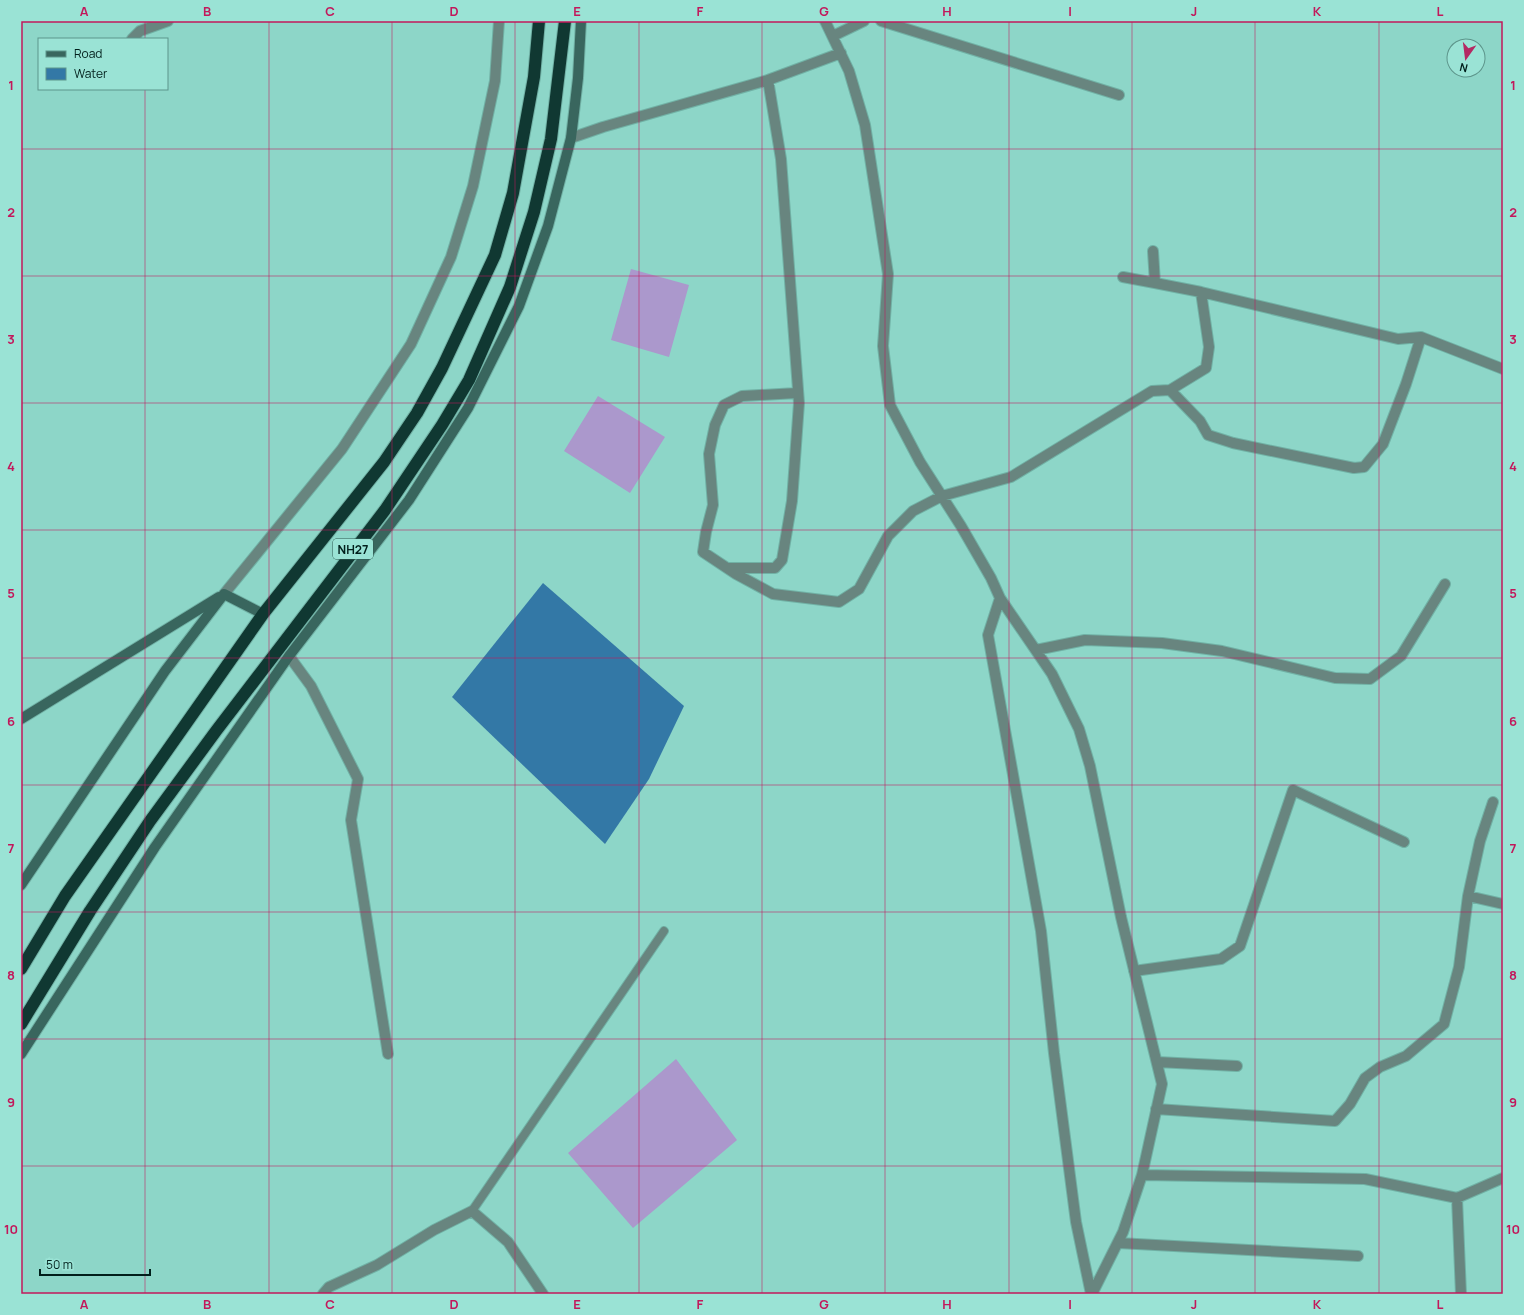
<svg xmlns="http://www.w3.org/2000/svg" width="1524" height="1315" viewBox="0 0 1524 1315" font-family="Manrope,sans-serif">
  <rect width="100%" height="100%" fill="#8dd6c8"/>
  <!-- water -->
  <path fill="#3378a6" d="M543 583 684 706 649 779 605 844 452 697Z"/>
  <!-- building -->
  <path fill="#ab98cc" d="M631 269 689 285 669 357 611 340Z
    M598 396 665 437 630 493 564 451Z
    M676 1059 737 1140 633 1228 568 1153Z"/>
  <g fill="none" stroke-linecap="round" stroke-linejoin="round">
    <defs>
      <path id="lane" d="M472 1211 664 931"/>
      <path id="street" d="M825 21 849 71 865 125 888 274 883 346 890 405 920 462 961 526 991 578 1000 598 1052 674 1079 729 1090 766 1121 917 1162 1084 1142 1175 1123 1232 1092 1294
        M881 21 1119 95
        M833 36 864 21
        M132 39 140 31 168 21
        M768 80 841 53
        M571 138 603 127 768 80 781 159 799 403 792 501 782 560 775 568H727
        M1153 251 1155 283 1201 292 1398 339 1421 337
        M1123 277 1155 283
        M1170 390 1206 368 1209 347 1201 292
        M797 393 742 396 724 405 715 425 709 454 713 505 706 532 703 552 736 574 773 594 839 602 859 589 888 536 913 511 942 496 1011 477 1152 391 1170 390 1200 421 1208 435 1233 443 1354 468 1364 467 1383 444 1406 384 1421 337 1503 369
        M224 594 342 449 411 344 451 257 473 186 495 81 499 21
        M1000 598 988 635 1041 931 1054 1053 1076 1222 1091 1294
        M1036 650 1085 640 1162 643 1222 651 1335 678 1370 679 1401 656 1445 584
        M289 656 311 686 358 779 351 820 388 1054
        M1468 896 1503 904
        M1134 971 1221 959 1240 946 1293 790 1404 842
        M1157 1062 1237 1066
        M1156 1109 1335 1121 1350 1104 1365 1078 1380 1067 1406 1056 1444 1024 1459 967 1468 896 1480 841 1493 802
        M1142 1175 1365 1179 1457 1198 1503 1178
        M1457 1198 1461 1294
        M1118 1243 1358 1256
        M323 1294 329 1287 377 1265 434 1230 472 1211 508 1242 543 1294"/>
      <path id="secondary" d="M224 594 263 614
        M21 719 219 597
        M21 885 165 671 224 594
        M21 1054 155 847 289 656 409 500 468 408 519 306 548 226 571 138 578 78 581 21"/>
      <path id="highway" d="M21 969 65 896 263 614 384 462 417 413 442 368 495 255 513 193 534 77 539 21
        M21 1024 90 911 150 821 216 731 385 510 442 425 469 380 510 287 534 212 551 139 565 21"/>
    </defs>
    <!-- lane casing -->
    <use href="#lane" stroke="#71b1a5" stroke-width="10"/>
    <!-- street casing -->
    <use href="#street" stroke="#71b1a5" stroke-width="12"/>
    <!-- secondary casing -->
    <use href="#secondary" stroke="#71b1a5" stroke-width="12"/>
    <!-- highway casing -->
    <use href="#highway" stroke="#71b1a5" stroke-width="14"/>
    <!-- lane -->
    <use href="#lane" stroke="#68857f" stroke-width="8"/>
    <!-- street -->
    <use href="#street" stroke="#68857f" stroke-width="10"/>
    <!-- secondary -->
    <use href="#secondary" stroke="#39665e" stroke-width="10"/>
    <!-- highway -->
    <use href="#highway" stroke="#103832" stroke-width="12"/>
  </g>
  <!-- grid -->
  <path fill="none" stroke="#c2185b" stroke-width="1" stroke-opacity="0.55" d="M145 21V39M269 21V1294M392 21V1294M515 21V1294M639 21V1294M762 21V1294M885 21V1294M1009 21V1294M1132 21V1294M1255 21V1294M1379 21V1294M145 89V1294M21 149H1503M21 276H1503M21 403H1503M21 530H1503M21 658H1503M21 785H1503M21 912H1503M21 1039H1503M21 1166H1503"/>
  <g text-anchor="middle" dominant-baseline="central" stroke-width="3.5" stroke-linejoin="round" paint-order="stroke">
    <!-- shield labels -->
    <rect fill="#9ae3d5" stroke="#2f5a53" stroke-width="1" x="333" y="539" width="40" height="20" rx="3"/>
    <g font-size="12" font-weight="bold" fill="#011f1b">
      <text x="353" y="549">NH27</text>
    </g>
  </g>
  <!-- border -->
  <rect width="1524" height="1315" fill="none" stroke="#9ae3d5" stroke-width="44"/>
  <!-- legend -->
  <rect x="38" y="38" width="130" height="52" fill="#9ae3d5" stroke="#5d958b"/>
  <rect x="46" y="51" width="20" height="6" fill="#39665e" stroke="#5d958b"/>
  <text x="74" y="58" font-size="12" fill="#011f1b">Road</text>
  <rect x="46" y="68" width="20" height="12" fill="#3378a6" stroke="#5d958b"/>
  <text x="74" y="78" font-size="12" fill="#011f1b">Water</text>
  <!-- north arrow -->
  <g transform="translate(1466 58) rotate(194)"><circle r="19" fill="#9ae3d5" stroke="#5d958b"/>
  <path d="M0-3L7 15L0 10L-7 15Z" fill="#b42963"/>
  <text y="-6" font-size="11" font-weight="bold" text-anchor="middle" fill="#011f1b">N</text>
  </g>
  <!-- scale -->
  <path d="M40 1269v6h110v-6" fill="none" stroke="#011f1b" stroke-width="2"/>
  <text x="46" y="1269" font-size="12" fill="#011f1b" stroke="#9ae3d5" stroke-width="3" paint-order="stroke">50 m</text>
  <rect x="22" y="22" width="1480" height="1271" fill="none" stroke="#c2185b" stroke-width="1.5"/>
  <g font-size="13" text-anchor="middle" font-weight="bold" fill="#c2185b">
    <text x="84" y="16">A</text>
    <text x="207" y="16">B</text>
    <text x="330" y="16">C</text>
    <text x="454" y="16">D</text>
    <text x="577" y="16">E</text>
    <text x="700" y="16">F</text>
    <text x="824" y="16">G</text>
    <text x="947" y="16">H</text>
    <text x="1070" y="16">I</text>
    <text x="1194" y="16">J</text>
    <text x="1317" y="16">K</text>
    <text x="1440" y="16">L</text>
    <text x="11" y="90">1</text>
    <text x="1513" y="90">1</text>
    <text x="11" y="217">2</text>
    <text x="1513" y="217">2</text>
    <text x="11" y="344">3</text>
    <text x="1513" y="344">3</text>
    <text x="11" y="471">4</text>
    <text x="1513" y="471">4</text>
    <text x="11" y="598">5</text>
    <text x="1513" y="598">5</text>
    <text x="11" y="726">6</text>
    <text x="1513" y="726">6</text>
    <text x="11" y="853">7</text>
    <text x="1513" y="853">7</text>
    <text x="11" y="980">8</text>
    <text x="1513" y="980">8</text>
    <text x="11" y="1107">9</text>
    <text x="1513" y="1107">9</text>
    <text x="11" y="1234">10</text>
    <text x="1513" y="1234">10</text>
    <text x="84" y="1309">A</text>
    <text x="207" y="1309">B</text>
    <text x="330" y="1309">C</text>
    <text x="454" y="1309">D</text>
    <text x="577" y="1309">E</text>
    <text x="700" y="1309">F</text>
    <text x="824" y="1309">G</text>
    <text x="947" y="1309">H</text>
    <text x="1070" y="1309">I</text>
    <text x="1194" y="1309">J</text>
    <text x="1317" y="1309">K</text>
    <text x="1440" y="1309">L</text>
  </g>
</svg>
